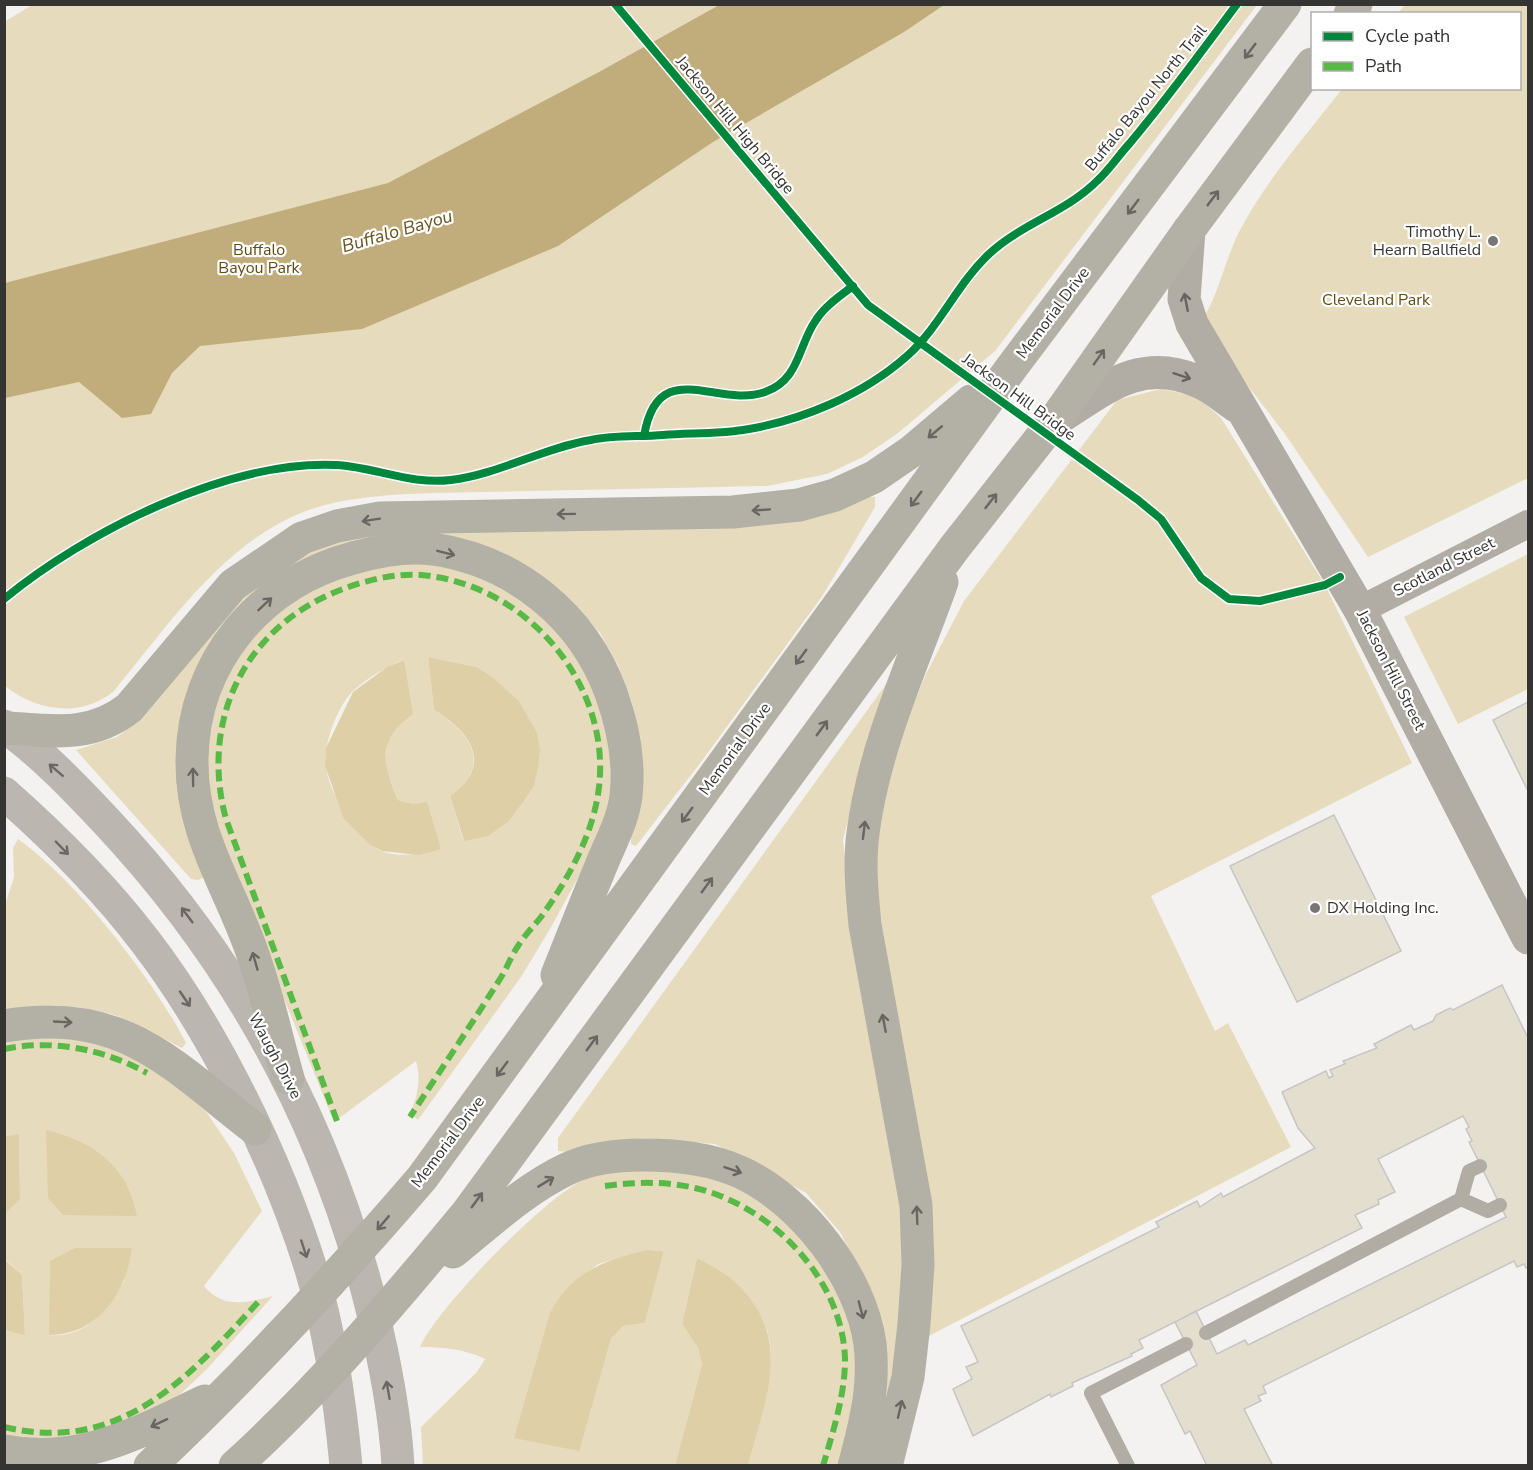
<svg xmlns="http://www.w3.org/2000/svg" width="1533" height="1470" viewBox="0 0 1533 1470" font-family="'Nunito Sans',sans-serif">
  <rect width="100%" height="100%" fill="#f3f2f0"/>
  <!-- green -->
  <path fill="#e7dbbd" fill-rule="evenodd" d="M32 5H1257L995 351 898 433 863 457 827 474 767 486 433 493C399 494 366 496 333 503 234 525 174 619 113 692 80 718 36 711 5 686L4 22Z
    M1405 5H1528V478L1368 557 1285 434 1215 343 1203 319C1220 291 1225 259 1240 230 1267 179 1307 134 1342 89L1520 88V14L1398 13Z
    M1161 389 1196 396 1221 418 1325 585 1412 763 1151 896 1215 1031 1228 1023 1291 1147 929 1336 871 869 879 803 897 745 926 674 964 601 1117 400Z
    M862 497H875V507L823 595 701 762 636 846 631 844V838L639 738 633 705 618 665 600 633 575 605 371 539 211 650 205 877 198 880 191 879 76 750 117 737 139 720 243 599C276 568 307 552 349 535Z
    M1528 554V689L1458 724 1404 617Z
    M419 563 449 566 517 592 579 650 606 712 613 782 605 823 596 845 550 929 521 977 418 1120 410 1113C418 1096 421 1079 416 1061L334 1122 209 813 203 767 210 720 224 680 253 637 296 596 355 569ZM428 657 477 667 491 676 533 788C513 818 501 836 463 840L450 796C493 765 471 733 434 710ZM403 660 397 725 387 742 386 759 387 773 398 800 414 804 441 848C420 855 390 860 371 845 362 838 355 825 349 816 338 801 328 785 326 767 323 744 337 707 353 691 367 678 386 667 403 660Z
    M897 669 870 735 843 840 860 986 900 1184 902 1282 899 1336 881 1429 864 1279 840 1232 806 1193 715 1144 642 1138 600 1145 575 1153 558 1151V1138Z
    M18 839C76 880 154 980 186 1043L182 1048C162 1038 141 1025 120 1017 84 1005 41 1002 5 1010V905L14 877 13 848Z
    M59 1032 128 1050 197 1098 234 1153 262 1211 204 1286C223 1309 247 1303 273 1296L206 1370 176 1398 86 1438 5 1440V1330L25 1334 22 1275 5 1259V1214L20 1198 19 1135 5 1136V1037ZM125 1279C108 1309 87 1338 49 1335Z
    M694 1169 768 1203 825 1263 853 1330 856 1367 850 1420 837 1465H748C773 1368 800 1319 697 1258L682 1324 698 1348 702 1364 675 1465 423 1466 421 1427 477 1372 485 1359C465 1349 442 1347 420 1347 437 1308 546 1196 585 1179 617 1165 659 1170 694 1169ZM647 1250 664 1251 645 1323 623 1326 611 1339 578 1451 570 1288 598 1264Z"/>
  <!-- forest -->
  <path fill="#dfcfa7" d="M428 657 477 667 491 676 519 701 537 733 540 750 538 768 533 788 522 804 508 822 488 836 464 841 450 796C494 765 471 732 434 710Z
    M404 660 413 714C377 739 382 764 398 800L414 804 427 802 441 849 419 855 382 851 370 845 344 819 325 766 326 748 353 692 387 667Z
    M46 1130C93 1141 128 1166 137 1216L63 1215 48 1198Z
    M19 1134 20 1199 5 1214V1136Z
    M75 1248H132C126 1293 98 1335 49 1335L50 1261Z
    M647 1250 664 1251 645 1323 623 1326 611 1339 579 1451 514 1438 550 1313C571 1272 605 1260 647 1250Z
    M697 1258C710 1265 726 1273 736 1283 795 1339 765 1399 748 1465H675L702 1364 698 1348 682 1324Z
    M4 1259 22 1275 25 1335 5 1330Z"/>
  <!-- water -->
  <path fill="#c1ad7c" d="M721 4 944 5 904 32 713 142 558 246 362 329 200 346 172 373 151 414 122 418 79 382 5 398V283L388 183 599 72Z"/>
  <!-- building -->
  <path fill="#e4decf" stroke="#c6c5c4" stroke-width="1.5" d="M1528 702V791L1493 720Z
    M1334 815 1401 951 1297 1002 1230 866Z
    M1502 985 1528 1038V1267L1526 1268 1524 1264 1517 1267 1514 1261 1263 1386 1266 1393 1258 1396 1261 1401 1244 1409 1273 1466H1207L1190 1431 1185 1434 1161 1385 1197 1365 1175 1322 1196 1311 1217 1354 1245 1340 1248 1345 1506 1217 1469 1142 1472 1141 1466 1129 1469 1127 1463 1116 1378 1159 1395 1192 1378 1200 1379 1204 1355 1215 1362 1228 1139 1340 1143 1348 1131 1354 1132 1356 1072 1383 1073 1386 1051 1397 1050 1394 973 1436 953 1389 972 1379 966 1367 978 1362 961 1326 1159 1227 1156 1222 1197 1201 1200 1207 1221 1193 1223 1197 1315 1148 1298 1128 1282 1092 1326 1071 1329 1078 1333 1076 1330 1070 1345 1064 1343 1061 1377 1048 1374 1044 1411 1025 1414 1030 1433 1021 1436 1015 1450 1008 1453 1010Z"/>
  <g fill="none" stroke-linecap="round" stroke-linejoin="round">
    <!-- service -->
    <path stroke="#b2ada4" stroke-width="14" d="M1461 1199 1488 1211 1500 1205
      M1206 1333 1461 1199 1469 1171 1480 1166
      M1128 1466 1091 1393 1186 1344"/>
    <!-- minor -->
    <path stroke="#b2ada4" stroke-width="28" d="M1360 610 1528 524"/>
    <!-- tertiary -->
    <path stroke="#b2ada4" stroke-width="33" d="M1189 230 1184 299 1192 324 1360 610 1528 938
      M1054 421C1103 391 1137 356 1197 381 1211 386 1224 398 1236 406"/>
    <!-- secondary -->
    <path stroke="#bbb6af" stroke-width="33" d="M4 726C42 753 75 788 107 822 236 960 325 1121 371 1305 384 1357 395 1412 398 1466
      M4 793C55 838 104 887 145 941 215 1032 277 1160 311 1269 330 1332 340 1400 346 1466"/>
    <!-- primary -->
    <path stroke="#b3b0a6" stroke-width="33" d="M1350 14 1356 4
      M8 728C53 731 91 738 129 708L233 585 302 538 337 526 380 518 733 512 799 505 835 495 874 477 912 451 971 401
      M4 1026C122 1006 170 1063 255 1129
      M288 1078C276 1036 267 993 252 952 229 885 191 835 192 760 193 661 260 583 353 558 378 551 407 546 433 549 515 561 583 616 611 693 623 726 630 761 626 796 623 821 610 843 601 866 586 902 572 938 557 975
      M453 1252C489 1223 525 1189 567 1169 590 1158 618 1155 643 1155 676 1155 709 1158 740 1172 802 1200 861 1277 870 1344 875 1386 865 1426 854 1466
      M4 1451C81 1466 139 1432 205 1401
      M150 1466C247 1375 336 1278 422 1178L1012 367 1285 4
      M235 1466C320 1389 394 1301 467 1213L955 547 1054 421 1189 230 1312 64
      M886 1466 908 1377 914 1324 918 1265 916 1205 865 925C862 894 859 863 863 833 874 746 913 664 942 582"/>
    <!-- quiet -->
    <path stroke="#58b947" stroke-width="6" stroke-dasharray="12 6" stroke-linecap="butt" d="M4 1049C53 1039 103 1049 147 1073
      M337 1121 226 819C199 719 246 625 343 589 367 580 396 573 421 575 533 584 623 698 595 809 586 847 564 885 541 917 533 927 524 936 518 946 511 956 507 968 500 979 471 1025 440 1071 410 1117
      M605 1186C634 1182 666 1181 695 1188 770 1205 843 1279 845 1359 845 1396 833 1431 823 1466
      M4 1427C121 1455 189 1377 260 1300"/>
    <defs>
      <path id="cycleway" d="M615 4 868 305 1138 500 1161 519 1201 578 1229 599 1260 601 1325 585 1340 577
        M644 436C658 354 717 409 765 392 800 380 798 345 816 320 825 306 840 296 853 286
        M4 599C85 532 228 460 336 465 375 467 411 485 451 480 499 474 543 448 591 440 614 435 639 437 663 435 690 433 717 434 743 430 801 421 863 395 907 356 940 327 956 285 989 254 1021 224 1066 212 1097 181 1109 170 1119 155 1130 143 1168 98 1202 51 1237 4"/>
    </defs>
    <!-- cycleway casing -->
    <use href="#cycleway" stroke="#fff" stroke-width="11"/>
    <!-- cycleway -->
    <use href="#cycleway" stroke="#00873e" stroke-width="8"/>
  </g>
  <!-- one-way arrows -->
  <defs><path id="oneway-shaft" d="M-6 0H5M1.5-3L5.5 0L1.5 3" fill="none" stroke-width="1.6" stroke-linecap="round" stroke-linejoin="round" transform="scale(1.5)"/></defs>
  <g stroke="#676660">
    <use href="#oneway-shaft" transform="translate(1250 51) rotate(127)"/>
    <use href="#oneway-shaft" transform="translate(1213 198) rotate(-53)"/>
    <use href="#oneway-shaft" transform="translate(1133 207) rotate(127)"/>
    <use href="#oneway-shaft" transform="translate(1099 357) rotate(-55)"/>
    <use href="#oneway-shaft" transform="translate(935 432) rotate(140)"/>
    <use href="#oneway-shaft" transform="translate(916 499) rotate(126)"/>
    <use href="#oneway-shaft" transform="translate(991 501) rotate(-52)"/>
    <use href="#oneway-shaft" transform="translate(761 510) rotate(176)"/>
    <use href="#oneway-shaft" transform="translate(566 514) rotate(179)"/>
    <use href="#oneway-shaft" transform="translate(371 520) rotate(171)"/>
    <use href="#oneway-shaft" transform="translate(446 553) rotate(14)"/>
    <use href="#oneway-shaft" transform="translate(265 604) rotate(-43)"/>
    <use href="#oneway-shaft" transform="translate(801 657) rotate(126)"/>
    <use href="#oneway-shaft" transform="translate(822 728) rotate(-54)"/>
    <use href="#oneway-shaft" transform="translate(193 777) rotate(-91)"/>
    <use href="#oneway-shaft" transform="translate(687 815) rotate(126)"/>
    <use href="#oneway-shaft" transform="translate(864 830) rotate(-83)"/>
    <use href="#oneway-shaft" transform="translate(707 885) rotate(-54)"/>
    <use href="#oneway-shaft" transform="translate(255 961) rotate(-106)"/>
    <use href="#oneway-shaft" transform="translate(63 1022) rotate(3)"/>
    <use href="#oneway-shaft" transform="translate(884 1023) rotate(-101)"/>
    <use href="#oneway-shaft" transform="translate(592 1043) rotate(-54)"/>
    <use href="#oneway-shaft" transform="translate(502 1069) rotate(127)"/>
    <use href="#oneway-shaft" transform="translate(733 1170) rotate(19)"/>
    <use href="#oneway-shaft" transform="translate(546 1182) rotate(-31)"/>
    <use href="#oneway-shaft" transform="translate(477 1200) rotate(-54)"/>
    <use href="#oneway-shaft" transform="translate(917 1215) rotate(-92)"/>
    <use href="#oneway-shaft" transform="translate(383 1223) rotate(130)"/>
    <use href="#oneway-shaft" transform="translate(861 1310) rotate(75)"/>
    <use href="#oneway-shaft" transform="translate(900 1409) rotate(-77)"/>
    <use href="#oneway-shaft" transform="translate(159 1423) rotate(155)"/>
  </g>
  <g stroke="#666460">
    <use href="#oneway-shaft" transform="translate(1186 302) rotate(-101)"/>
    <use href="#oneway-shaft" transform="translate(1182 376) rotate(18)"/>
  </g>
  <g stroke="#6a6864">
    <use href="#oneway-shaft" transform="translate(56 770) rotate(-139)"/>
    <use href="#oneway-shaft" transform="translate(62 848) rotate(46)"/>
    <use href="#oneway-shaft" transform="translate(187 915) rotate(-127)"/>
    <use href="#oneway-shaft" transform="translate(185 999) rotate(56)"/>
    <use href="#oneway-shaft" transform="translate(304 1249) rotate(72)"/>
    <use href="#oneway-shaft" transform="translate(388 1390) rotate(-100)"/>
  </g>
  <!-- markers -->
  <g fill="#777674" stroke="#fff" stroke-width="2">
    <circle cx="1493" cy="241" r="6"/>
    <circle cx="1315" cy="908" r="6"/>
  </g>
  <g text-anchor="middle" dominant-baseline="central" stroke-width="4.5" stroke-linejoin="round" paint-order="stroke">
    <!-- street labels -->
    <g font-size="16" fill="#343432" stroke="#fff">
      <text transform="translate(1146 98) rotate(-51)">Buffalo Bayou North Trail</text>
      <text transform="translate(735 125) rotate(50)">Jackson Hill High Bridge</text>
      <text transform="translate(1053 313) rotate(-53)">Memorial Drive</text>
      <text transform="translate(1019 397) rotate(36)">Jackson Hill Bridge</text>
      <text transform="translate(1444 567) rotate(-27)">Scotland Street</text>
      <text transform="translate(1391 670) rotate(63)">Jackson Hill Street</text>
      <text transform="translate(735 749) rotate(-54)">Memorial Drive</text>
      <text transform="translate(275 1056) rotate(62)">Waugh Drive</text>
      <text transform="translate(448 1142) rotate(-53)">Memorial Drive</text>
    </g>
    <!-- poi labels -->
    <g font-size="16" fill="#343432" stroke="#fff" text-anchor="end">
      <text x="1481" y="232">Timothy L.<tspan x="1481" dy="18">Hearn Ballfield</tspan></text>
      <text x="1327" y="908" text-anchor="start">DX Holding Inc.</text>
    </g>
    <!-- park labels -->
    <g font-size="16" fill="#604d16" stroke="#fff">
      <text x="259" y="250">Buffalo<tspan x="259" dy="18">Bayou Park</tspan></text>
      <text x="1376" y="300">Cleveland Park</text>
    </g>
    <!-- water labels -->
    <g font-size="18" font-style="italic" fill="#68541f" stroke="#fff">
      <text transform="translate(397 231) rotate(-16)">Buffalo Bayou</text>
    </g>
  </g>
  <!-- border -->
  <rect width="1533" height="1470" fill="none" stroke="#343432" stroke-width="12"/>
  <!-- legend -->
  <rect x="1311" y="12" width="210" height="78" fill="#ffffff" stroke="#aeaead" stroke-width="1.5"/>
  <rect x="1323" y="32" width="30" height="9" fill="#00873e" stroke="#aeaead" stroke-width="1.5"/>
  <text x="1365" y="42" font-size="18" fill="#343432">Cycle path</text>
  <rect x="1323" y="62" width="30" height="9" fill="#58b947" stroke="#aeaead" stroke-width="1.5"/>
  <text x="1365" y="72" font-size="18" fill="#343432">Path</text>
</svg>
